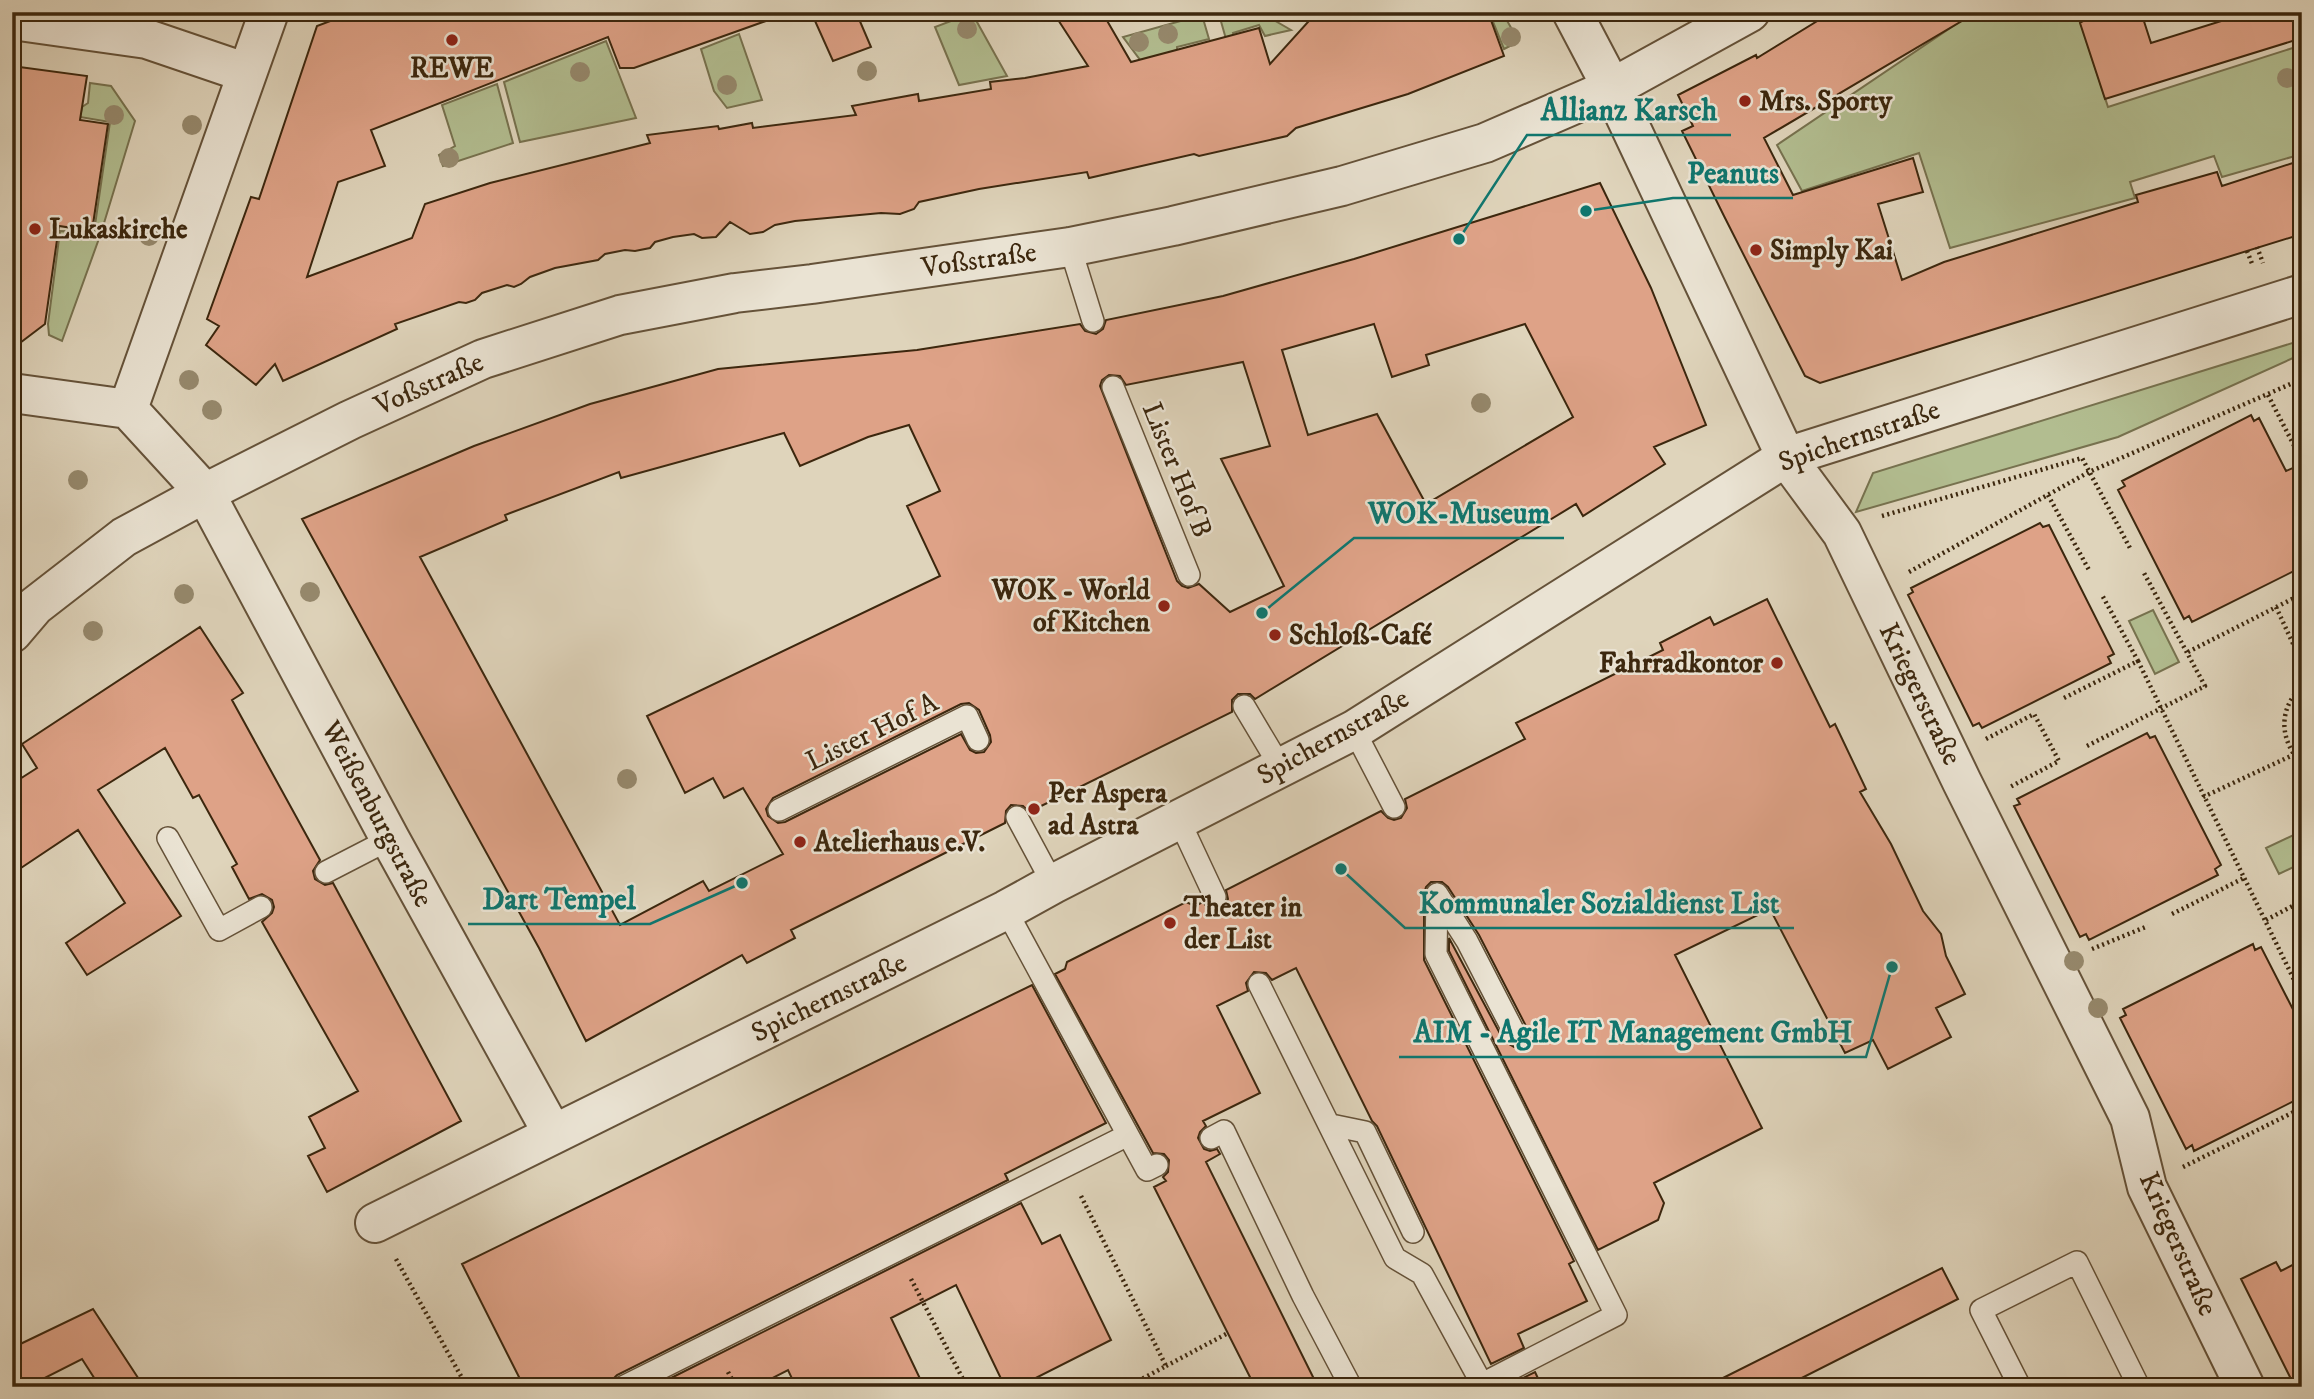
<svg xmlns="http://www.w3.org/2000/svg" width="2314" height="1399" viewBox="0 0 2314 1399" font-family="'IM FELL DW Pica',serif">
  <rect width="100%" height="100%" fill="#dfd4bb"/>
  <filter id="stains"><feTurbulence type="fractalNoise" baseFrequency=".00286" numOctaves="4"/><feColorMatrix values="0 0 0 0 .2 0 0 0 0 .09 0 0 0 0 .02 0 0 0 .5 -.17"/></filter>
  <radialGradient id="worn" r=".72"><stop offset=".6" stop-color="#630" stop-opacity="0"/><stop offset="1" stop-color="#630" stop-opacity=".3"/></radialGradient>
  <!-- green -->
  <path fill="#b2bd90" stroke="#77724f" stroke-width="2" d="M1238 12H1260L1291 30 1265 36 1259 25 1233 33 1236 44 1228 46 1220 18Z
    M1489 12H1502L1517 38 1514 44 1504 49Z
    M1974 12H2077L2108 107 2302 45V154L2222 177 2214 156 2130 182 2135 198 1950 248 1919 153 1802 191 1777 145Z
    M972 13 1007 76 959 85 935 27Z
    M1202 15 1209 39 1177 47V60L1147 69 1123 37Z
    M739 34 762 100 727 108 714 91 701 49Z
    M606 41 636 118 520 142 504 82Z
    M90 83 111 86 135 121 101 233 62 341 49 335 48 324 60 231 94 232 110 122 80 117 82 107 88 103Z
    M497 84 513 143 443 166 439 155 455 146 442 105Z
    M2302 340V354L2118 437 1856 512 1873 473Z
    M2153 610 2179 662 2155 674 2129 621Z
    M2302 831V863L2279 874 2266 848Z"/>
  <!-- building -->
  <path fill="#dea287" stroke="#3c270e" stroke-width="2" fill-rule="evenodd" d="M354 12H776L777 17 634 68H620L608 37 371 130 385 166 338 182 307 277 412 238 425 204 490 183 650 143 647 135 718 126 719 129 752 123 753 128 856 115 852 106 918 94 919 101 991 89 990 82 1025 78 1088 66 1053 12H1102L1131 62 1259 28 1270 64 1317 12H1488L1504 56 1408 94 1296 128 1287 136 1199 156 1194 154 1089 178 1087 172 979 189 919 202 914 209 900 214 881 213 795 221 775 225 763 232 750 234 730 222 716 237 702 238 694 234 673 237 655 242 650 248 635 251 625 250 605 254 598 260 555 268 530 277 521 284 514 287 507 285 482 293 475 300 466 303 459 302 395 324 397 329 283 381 275 364 256 385 206 345 219 326 207 319 251 197 259 199 317 26Z
    M811 12H856L871 47 833 61Z
    M1832 12H1977L1764 138 1793 195 1913 158 1923 192 1878 204 1902 280 1944 262 2138 202 2136 195 2217 172 2222 186 2302 160V234L1820 383 1805 376 1724 216 1682 131 1693 126 1678 95 1756 55 1757 58Z
    M2098 12H2141L2151 43 2250 12H2302V38L2105 99 2080 23Z
    M12 66 87 76 80 120 108 124 92 231 59 226 45 324 12 349Z
    M1600 183 1651 288 1706 425 1654 447 1665 464 1583 516 1576 504 1255 699 1250 694H1238L1232 700V712L1029 812 1023 806 1011 805 1006 811 1005 823 791 930 795 938 747 963 742 955 586 1041 539 948 302 519 474 446 590 404 718 369 917 350 1080 324 1085 331 1096 334 1103 329 1106 320 1223 296 1354 259ZM1374 324 1392 377 1429 365 1426 355 1525 324 1573 417 1426 504 1377 414 1308 435 1282 350ZM1243 362 1270 446 1221 459 1284 586 1230 612 1199 584 1188 588 1182 586 1177 581 1100 386 1102 380 1109 375 1120 376 1126 385ZM909 425 940 491 907 506 940 576 647 716 685 793 713 778 724 798 743 788 783 854 709 891 703 881 620 925 420 557 507 520 505 515 619 472 621 478 784 433 800 466 868 437ZM969 703 979 710 990 735 991 742 984 752 976 753 970 750 961 734 785 822 778 823 768 816 766 809 773 798 961 704Z
    M2251 415 2254 421 2259 418 2286 471 2302 464V567L2192 622 2189 616 2184 619 2118 490 2125 486 2122 481Z
    M2040 523 2043 527 2049 525 2114 654 2108 657 2111 663 1982 728 1979 723 1973 726 1908 595 1913 592 1911 588Z
    M1767 599 1830 727 1835 724 1866 789 1860 792 1891 844 1923 911 1941 934 1946 956 1965 994 1936 1008 1951 1037 1888 1069 1873 1040 1845 1053 1770 909 1675 955 1762 1128 1654 1183 1664 1203 1658 1220 1598 1250 1449 951V938L1504 1041 1514 1047 1522 1045 1528 1035 1527 1028 1479 935 1448 887 1442 882H1431L1426 887 1424 894V960L1574 1261 1569 1264 1587 1301 1518 1334 1524 1348 1491 1364 1377 1126 1372 1121 1296 968 1272 980 1266 973 1254 972 1246 983 1248 991 1217 1006 1260 1093 1203 1121 1206 1126 1200 1132 1198 1138 1204 1149 1210 1151 1217 1149 1220 1154 1206 1162 1318 1387H1255L1154 1187 1166 1181 1163 1177 1168 1172 1169 1160 1164 1154 1153 1153 1055 974 1065 969 1067 962 1186 902 1195 906 1203 902 1208 908 1215 910 1221 909 1228 899 1226 890 1381 811 1388 818 1394 820 1401 818 1407 808 1405 799 1525 739 1516 723 1663 650 1660 643 1710 617 1714 625Z
    M200 627 243 693 232 700 320 860 313 871 315 879 325 885 333 883 461 1121 327 1192 308 1156 325 1148 309 1117 358 1091 262 922 272 913 274 907 272 900 262 894 249 899 232 867 237 864 199 795 193 798 165 748 98 790 181 916 87 975 66 943 125 903 78 830 12 874V784L37 768 22 744Z
    M2147 733 2150 738 2155 736 2221 865 2215 869 2218 875 2089 940 2086 934 2080 937 2014 806 2020 804 2017 799Z
    M2253 944 2255 950 2261 947 2302 1027V1097L2194 1151 2192 1145 2186 1149 2120 1018 2126 1015 2123 1009Z
    M1032 985 1106 1123 1005 1174 1008 1180 617 1375 612 1380 610 1387H524L462 1264Z
    M1021 1203 1042 1244 1060 1235 1111 1340 1018 1387H1005L956 1285 891 1318 924 1387H796L788 1370 755 1387H653Z
    M2302 1260V1387H2295L2241 1279 2276 1262 2281 1271Z
    M1942 1268 1958 1299 1784 1387H1705Z
    M93 1309 144 1387H100L82 1359 27 1387H12V1348Z
    M1535 1372 1542 1387H1505Z"/>
  <g fill="none" stroke-linecap="round" stroke-linejoin="round">
    <defs>
      <path id="service" d="M1070 247 1093 321
        M1113 387 1189 575
        M1244 706 1281 768
        M1354 730 1394 807
        M779 810 967 716 978 740
        M1017 817 1053 884
        M1179 820 1215 897
        M168 838 219 930 261 907
        M326 872 390 839
        M1437 894 1467 941 1515 1034
        M1259 984 1395 1258 1422 1274 1482 1384 1616 1315 1436 954 1437 894
        M1331 1125 1365 1132 1413 1232
        M1128 1135 1147 1170 1157 1165
        M1211 1138 1224 1131 1303 1296 1351 1387
        M623 1387 1128 1135 1006 910
        M2020 1387 1981 1310 2077 1262 2139 1387"/>
      <path id="minor" d="M269 12 128 409 205 493 390 839 553 1134
        M1572 12 1612 88 1786 457 1842 533 1962 782 2130 1118 2147 1187 2245 1387
        M12 20 147 39 247 73
        M12 393 128 409
        M375 1223 1006 910 1053 884 1354 730 1786 457 2302 294"/>
      <path id="tertiary" d="M12 633 35 606 124 537 205 493 350 420 483 359 620 315 735 293 812 284 1070 247 1173 226 1342 186 1485 143 1612 88 1750 12"/>
    </defs>
    <!-- service casing -->
    <use href="#service" stroke="#655239" stroke-width="24"/>
    <!-- minor casing -->
    <use href="#minor" stroke="#655239" stroke-width="42"/>
    <!-- tertiary casing -->
    <use href="#tertiary" stroke="#655239" stroke-width="42"/>
    <!-- path -->
    <path stroke="#3c270e" stroke-width="4.5" stroke-dasharray="2 3.5" stroke-linecap="butt" d="M2257 247 2263 263
      M2247 251 2253 266
      M2268 395 2302 461
      M2048 495 2089 570
      M1882 516 2082 458 2131 550
      M1909 572 2089 472 2302 379
      M2276 607 2302 663
      M2188 652 2302 594
      M2138 661 2302 996
      M2302 686C2278 709 2279 740 2302 764
      M2064 698 2138 661 2102 595
      M1986 739 2034 714 2059 761 2010 787
      M2087 746 2205 686 2144 573
      M2203 797 2293 755
      M2172 914 2244 878
      M2266 920 2302 901
      M2092 949 2148 926
      M2183 1167 2302 1108
      M1081 1196 1166 1366 1127 1387
      M396 1259 467 1387
      M911 1279 967 1387
      M1166 1366 1228 1333
      M728 1372 736 1387
      M2286 1383 2302 1375"/>
    <!-- service -->
    <use href="#service" stroke="#eae3d3" stroke-width="21"/>
    <!-- minor -->
    <use href="#minor" stroke="#eae3d3" stroke-width="38"/>
    <!-- tertiary -->
    <use href="#tertiary" stroke="#eae3d3" stroke-width="38"/>
  </g>
  <!-- trees -->
  <g fill="#96896d">
    <circle cx="967" cy="29" r="10"/>
    <circle cx="1168" cy="34" r="10"/>
    <circle cx="1511" cy="37" r="10"/>
    <circle cx="1139" cy="42" r="10"/>
    <circle cx="867" cy="71" r="10"/>
    <circle cx="580" cy="72" r="10"/>
    <circle cx="2287" cy="78" r="10"/>
    <circle cx="727" cy="85" r="10"/>
    <circle cx="114" cy="115" r="10"/>
    <circle cx="192" cy="125" r="10"/>
    <circle cx="449" cy="158" r="10"/>
    <circle cx="149" cy="236" r="10"/>
    <circle cx="189" cy="380" r="10"/>
    <circle cx="1481" cy="403" r="10"/>
    <circle cx="212" cy="410" r="10"/>
    <circle cx="78" cy="480" r="10"/>
    <circle cx="310" cy="592" r="10"/>
    <circle cx="184" cy="594" r="10"/>
    <circle cx="93" cy="631" r="10"/>
    <circle cx="627" cy="779" r="10"/>
    <circle cx="2074" cy="961" r="10"/>
    <circle cx="2098" cy="1008" r="10"/>
  </g>
  <!-- markers -->
  <g fill="#8f2418" stroke="#eae3d3" stroke-width="2.5">
    <circle cx="452" cy="40" r="7"/>
    <circle cx="1745" cy="101" r="7"/>
    <circle cx="35" cy="229" r="7"/>
    <circle cx="1756" cy="250" r="7"/>
    <circle cx="1164" cy="606" r="7"/>
    <circle cx="1275" cy="635" r="7"/>
    <circle cx="1777" cy="663" r="7"/>
    <circle cx="1034" cy="809" r="7"/>
    <circle cx="800" cy="842" r="7"/>
    <circle cx="1170" cy="923" r="7"/>
  </g>
  <g text-anchor="middle" dominant-baseline="central" stroke-width="5" stroke-linejoin="round" paint-order="stroke">
    <!-- poi labels -->
    <g font-size="28" font-weight="bold" fill="#3c270e" stroke="#eae3d3" text-anchor="start">
      <text x="452" y="68" text-anchor="middle">REWE</text>
      <text x="1759" y="101">Mrs. Sporty</text>
      <text x="49" y="229">Lukaskirche</text>
      <text x="1770" y="250">Simply Kai</text>
      <text x="1150" y="590" text-anchor="end">WOK - World<tspan x="1150" dy="32">of Kitchen</tspan></text>
      <text x="1289" y="635">Schloß-Café</text>
      <text x="1763" y="663" text-anchor="end">Fahrradkontor</text>
      <text x="1048" y="793">Per Aspera<tspan x="1048" dy="32">ad Astra</tspan></text>
      <text x="814" y="842">Atelierhaus e.V.</text>
      <text x="1184" y="907">Theater in<tspan x="1184" dy="32">der List</tspan></text>
    </g>
    <!-- street labels -->
    <g font-size="28" fill="#3c270e" stroke="#eae3d3">
      <text transform="translate(979 260) rotate(-8)">Voßstraße</text>
      <text transform="translate(429 384) rotate(-24)">Voßstraße</text>
      <text transform="translate(1859 436) rotate(-19)">Spichernstraße</text>
      <text transform="translate(1177 470) rotate(68)">Lister Hof B</text>
      <text transform="translate(1920 694) rotate(64)">Kriegerstraße</text>
      <text transform="translate(872 732) rotate(-26)">Lister Hof A</text>
      <text transform="translate(1333 737) rotate(-29)">Spichernstraße</text>
      <text transform="translate(377 814) rotate(62)">Weißenburgstraße</text>
      <text transform="translate(829 998) rotate(-26)">Spichernstraße</text>
      <text transform="translate(2178 1244) rotate(66)">Kriegerstraße</text>
    </g>
  </g>
  <!-- callouts -->
  <path fill="none" stroke="#0f766e" stroke-width="2.5" d="M1459 239L1527 135H1731M1586 211L1673 198H1793M1262 613L1354 538H1564M742 883L650 924H468M1341 869L1405 928H1794M1892 967L1866 1057H1399"/>
  <g fill="#0f766e" stroke="#eae3d3" stroke-width="2.5">
    <circle cx="1459" cy="239" r="7"/>
    <circle cx="1586" cy="211" r="7"/>
    <circle cx="1262" cy="613" r="7"/>
    <circle cx="742" cy="883" r="7"/>
    <circle cx="1341" cy="869" r="7"/>
    <circle cx="1892" cy="967" r="7"/>
  </g>
  <g font-size="30" text-anchor="middle" font-weight="bold" fill="#0f766e" stroke="#eae3d3" stroke-width="5" stroke-linejoin="round" paint-order="stroke">
    <text x="1629" y="120">Allianz Karsch</text>
    <text x="1733" y="183">Peanuts</text>
    <text x="1459" y="523">WOK-Museum</text>
    <text x="559" y="909">Dart Tempel</text>
    <text x="1599" y="913">Kommunaler Sozialdienst List</text>
    <text x="1633" y="1042">AIM - Agile IT Management GmbH</text>
  </g>
  <!-- margin -->
  <rect width="2314" height="1399" fill="none" stroke="#dfd4bb" stroke-width="42"/>
  <rect x="14" y="14" width="2286" height="1371" fill="none" stroke="#3c270e" stroke-width="3.5"/>
  <rect x="21" y="21" width="2272" height="1357" fill="none" stroke="#3c270e" stroke-width="2"/>
  <rect width="100%" height="100%" filter="url(#stains)"/>
  <rect width="100%" height="100%" fill="url(#worn)"/>
</svg>
